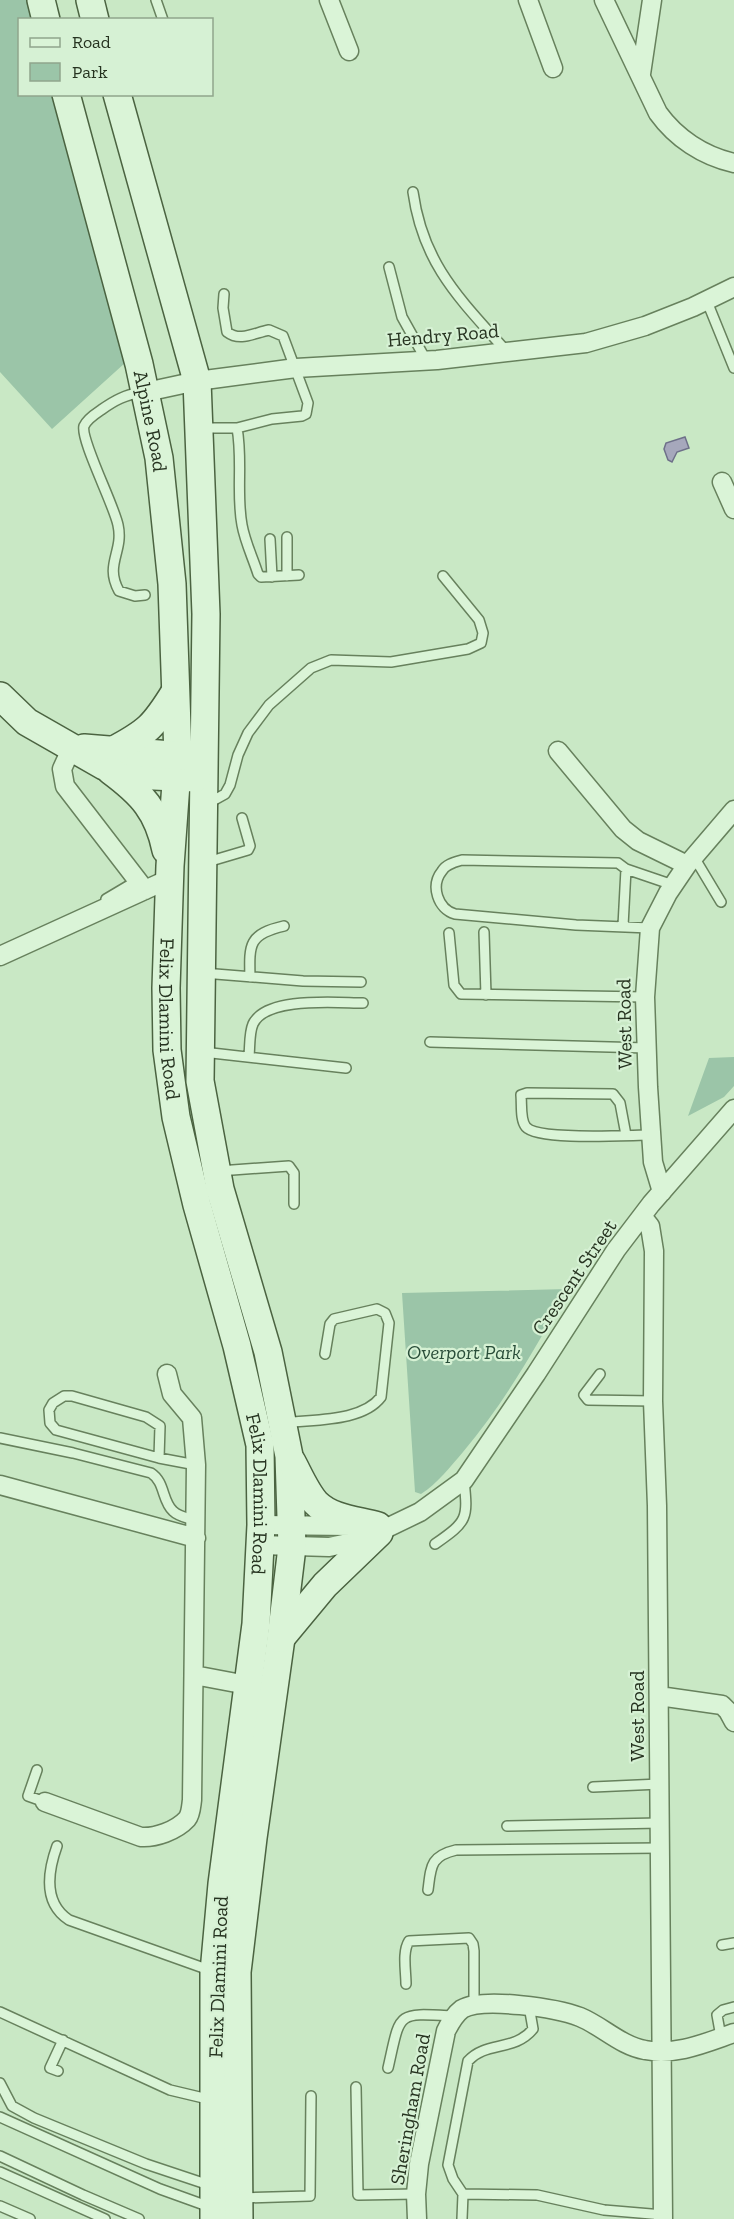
<svg xmlns="http://www.w3.org/2000/svg" width="734" height="2219" viewBox="0 0 734 2219" font-family="'Zilla Slab',serif">
  <rect width="100%" height="100%" fill="#c9e8c5"/>
  <!-- green -->
  <path fill="#9bc5a8" d="M0 0H41L46 19 20 20V94L66 95 136 353 52 429 0 372Z
    M734 1057V1086L724 1097 688 1116 709 1058Z
    M568 1289C537 1346 505 1402 463 1452 450 1467 438 1483 421 1494L415 1492 402 1293Z"/>
  <!-- water -->
  <path fill="#a6a8bc" stroke="#6e7089" stroke-width="1.5" d="M685 437 689 448 677 452 672 462 668 460 664 449 666 443Z"/>
  <g fill="none" stroke-linecap="round" stroke-linejoin="round">
    <defs>
      <path id="lane" d="M156 0 163 20
        M413 192C423 265 461 300 507 352
        M389 267 402 317 426 360
        M706 299 734 368
        M142 392C125 395 115 400 101 410 95 414 87 419 84 426 80 439 114 505 118 525 124 552 104 564 119 591L135 596 145 595
        M202 428H237L272 419 302 416 306 414 308 403 283 336 269 330C254 333 240 342 227 332L223 308 224 294
        M237 428C243 461 236 493 242 525 245 542 253 558 258 574L261 577 299 575
        M287 537V576
        M270 539 272 577
        M205 801 216 799 225 794 230 785 238 755 248 733 269 705 311 668 331 660 391 662 468 649 481 643 483 633 479 620 443 576
        M694 857 721 902
        M204 863 248 850 250 846 242 818
        M626 869 673 885
        M106 899 138 880
        M623 926 626 869 618 863 462 860C455 862 446 864 442 871 430 886 438 909 455 914L576 925 650 928
        M484 932 486 995
        M449 933 454 985 461 994 645 997
        M203 973 303 981 361 982
        M250 977C249 944 249 934 284 926
        M430 1042 647 1048
        M203 1052 346 1068
        M249 1056C250 1047 249 1033 253 1024 266 996 337 1003 363 1003
        M626 1135 620 1103 613 1094 527 1093 521 1095C522 1105 520 1120 526 1127 538 1141 629 1135 650 1135
        M219 1171 289 1166 294 1173V1204
        M600 1374 584 1395 588 1400 653 1401
        M285 1423C314 1419 362 1422 381 1397L389 1323 385 1313 377 1309 334 1319 330 1324 325 1354
        M0 1438 73 1453 151 1473C165 1482 162 1501 173 1511 179 1517 189 1518 196 1521
        M159 1458 160 1426 146 1417 72 1396H64L53 1403 49 1410 50 1423 56 1430 159 1458 196 1465
        M435 1544C468 1521 468 1519 464 1480
        M37 1770 28 1796 45 1802
        M593 1787 660 1784
        M507 1826 660 1823
        M57 1846C48 1871 43 1903 69 1920L212 1971
        M428 1890C431 1867 430 1856 456 1850L660 1848
        M722 1945 734 1943
        M406 1984C406 1971 402 1952 409 1941L469 1938 473 1944 474 1951V2005
        M529 2006 533 2029C514 2052 486 2041 468 2061L448 2165 453 2179 463 2194 537 2195 604 2210 663 2215
        M0 2012 170 2090 212 2100
        M721 2037 717 2015 723 2010 734 2007
        M388 2068C401 2011 395 2013 454 2016
        M58 2071 50 2068 63 2040
        M0 2083 12 2106 34 2118 146 2164 212 2186
        M356 2087 358 2195 416 2194
        M0 2117 160 2189 210 2207
        M0 2156 83 2195 139 2219
        M0 2172 105 2219
        M241 2198 310 2196 311 2096
        M0 2206 30 2219
        M462 2219 463 2194"/>
      <path id="street" d="M329 0 349 51
        M528 0 553 68
        M604 0 658 113C676 138 703 156 734 163
        M641 74 652 0
        M146 392 197 381 296 368 437 360 586 343 645 326 693 307 734 287
        M722 482 734 509
        M72 747 62 769 65 786 145 890
        M558 751 623 829 638 841 687 865
        M0 956 169 879
        M662 1192 653 1162 648 1087 645 997 650 928 668 893 687 865 734 810
        M642 1216 650 1226 654 1251 653 1401 657 1506 663 2219
        M0 1485 196 1538
        M261 1525 351 1526
        M260 1545 329 1547 362 1540 420 1512 464 1480 536 1374 616 1250 651 1204 734 1109
        M194 1675 247 1685
        M659 1696 722 1705 728 1711 734 1722
        M45 1802 141 1837C155 1838 176 1831 187 1819 191 1814 191 1807 192 1800L196 1465 192 1418 172 1394 167 1374
        M417 2219 416 2194 419 2164 446 2031C450 2023 454 2015 462 2009 483 1997 557 2008 580 2017 602 2026 621 2046 645 2050 676 2056 705 2043 734 2033"/>
      <g id="secondary">
        <path d="M41 0 46 20"/>
        <path d="M90 0 95 20"/>
        <path id="s1" d="M66 94 139 364 159 458 172 584 178 756 170 866 166 988 167 1050 176 1117 197 1205 237 1346 260 1445 261 1525 256 1624 222 1884 214 1972V2219"/>
        <path d="M117 94 197 381 206 614 200 1081 220 1189 268 1352 289 1456 292 1547 281 1638 253 1838 237 1972 239 2219"/>
        <path d="M0 696 27 722 104 766 122 772 154 776 196 778"/>
        <path d="M84 748 196 757"/>
        <path d="M112 751C148 732 154 726 175 692"/>
        <path d="M111 771C142 794 158 811 166 850"/>
        <path d="M292 1462C299 1475 306 1492 316 1503 332 1519 357 1520 378 1526"/>
        <path d="M281 1638 325 1585 379 1533"/>
      </g>
    </defs>
    <!-- lane casing -->
    <use href="#lane" stroke="#67815d" stroke-width="12"/>
    <!-- street casing -->
    <use href="#street" stroke="#67815d" stroke-width="21"/>
    <!-- secondary casing -->
    <use href="#secondary" stroke="#4b6341" stroke-width="30"/>
    <!-- lane -->
    <use href="#lane" stroke="#daf4d7" stroke-width="9"/>
    <!-- street -->
    <use href="#street" stroke="#daf4d7" stroke-width="18"/>
    <!-- secondary -->
    <use href="#secondary" stroke="#daf4d7" stroke-width="27"/>
  </g>
  <g text-anchor="middle" dominant-baseline="central" stroke-width="4.5" stroke-linejoin="round" paint-order="stroke">
    <!-- street labels -->
    <g font-size="20" fill="#263320" stroke="#d6f1d4">
      <text transform="translate(443 335) rotate(-5)">Hendry Road</text>
      <text stroke="none"><textPath href="#s1" startOffset="338">Alpine Road</textPath></text>
      <text stroke="none"><textPath href="#s1" startOffset="938">Felix Dlamini Road</textPath></text>
      <text transform="translate(624 1024) rotate(-91)">West Road</text>
      <text transform="translate(574 1277) rotate(-56)">Crescent Street</text>
      <text stroke="none"><textPath href="#s1" startOffset="1424">Felix Dlamini Road</textPath></text>
      <text transform="translate(637 1716) rotate(-90)">West Road</text>
      <text transform="translate(218 1977) rotate(-88)">Felix Dlamini Road</text>
      <text transform="translate(410 2109) rotate(-80)">Sheringham Road</text>
    </g>
    <!-- park labels -->
    <g font-size="20" font-style="italic" fill="#294d39" stroke="#d6f1d4">
      <text x="464" y="1352">Overport Park</text>
    </g>
  </g>
  <!-- legend -->
  <rect x="18" y="18" width="195" height="78" fill="#d6f1d4" stroke="#90a58c" stroke-width="1.5"/>
  <rect x="30" y="38" width="30" height="9" fill="#daf4d7" stroke="#90a58c" stroke-width="1.5"/>
  <text x="72" y="48" font-size="18" fill="#263320">Road</text>
  <rect x="30" y="63" width="30" height="18" fill="#9bc5a8" stroke="#90a58c" stroke-width="1.5"/>
  <text x="72" y="78" font-size="18" fill="#263320">Park</text>
</svg>
